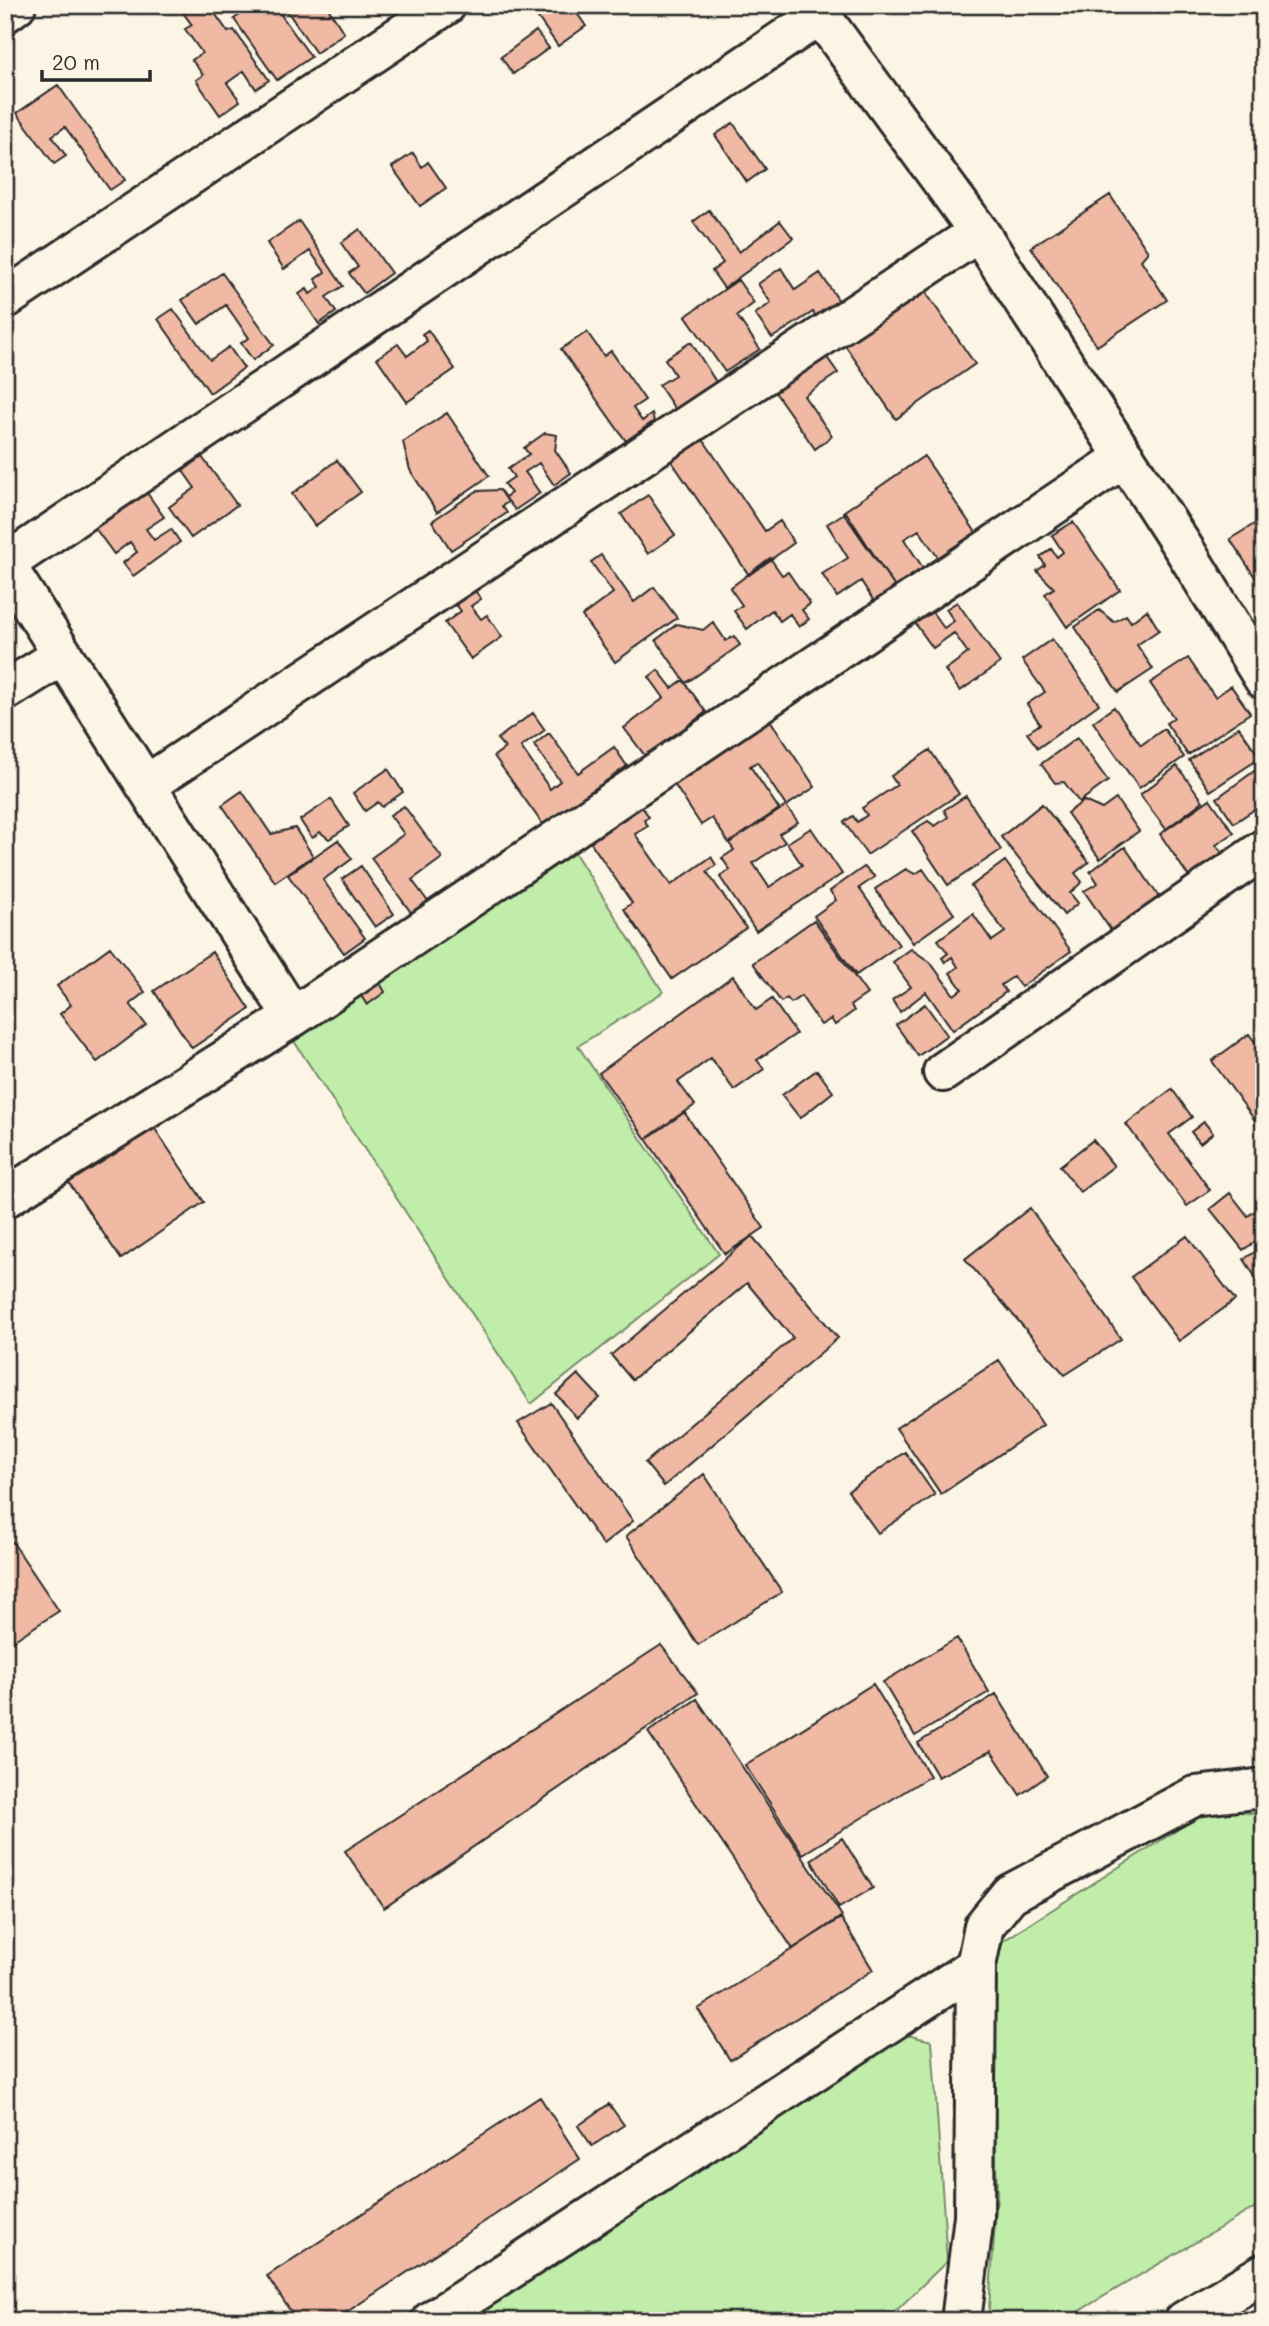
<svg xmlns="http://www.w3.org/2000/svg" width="1269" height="2326" viewBox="0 0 1269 2326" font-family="Mali,sans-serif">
  <rect width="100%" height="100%" fill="#fcf5e5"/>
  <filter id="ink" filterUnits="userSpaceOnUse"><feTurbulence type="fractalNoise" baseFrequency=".0143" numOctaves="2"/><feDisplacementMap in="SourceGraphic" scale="14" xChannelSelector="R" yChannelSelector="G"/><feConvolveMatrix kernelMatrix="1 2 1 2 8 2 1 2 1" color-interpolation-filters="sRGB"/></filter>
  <g filter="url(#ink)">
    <!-- green -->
    <path fill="#c1edaa" stroke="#768c6a" stroke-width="2" d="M573 850 663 992 578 1046 719 1254 531 1404 290 1035Z
      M1225 1810 1264 1815V2202L1062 2321H988L997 2196 991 1985 1003 1941 1199 1816Z
      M907 2035 932 2041 947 2261 898 2309 873 2321H467L624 2213Z"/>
    <!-- building -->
    <path fill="#f0b9a4" stroke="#2b2b2b" stroke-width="2" d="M181 5H209L228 32 234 30 269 80 256 89 244 71 227 83 240 101 220 115 196 80 203 75 192 60 202 53 185 29 192 25 179 7Z
      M235 5H274L311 57 277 80 234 19 241 14Z
      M283 5H326L344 33 316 53Z
      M529 5H542L547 11 555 5H571L586 26 558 46Z
      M536 31 549 48 513 74 501 57Z
      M58 85 125 180 110 190 65 127 52 136 66 156 54 164 17 113Z
      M733 123 765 169 747 182 715 135Z
      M413 153 422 167 428 162 446 188 420 206 392 167Z
      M1110 195 1148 252 1141 260 1167 300 1097 346 1031 247Z
      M709 210 739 252 780 221 793 238 724 288 712 271 723 263 693 222Z
      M299 221 343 286 326 297 336 312 319 324 299 294 307 289 310 294 320 287 315 279 325 272 310 251 284 269 267 243Z
      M5 222 12 233 5 237Z
      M360 229 391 273 364 293 349 273 358 267 341 243Z
      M781 268 795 290 820 273 841 304 818 320 813 312 772 338 755 314 771 303 758 284Z
      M222 273 274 345 253 360 241 343 249 338 226 305 199 324 182 300Z
      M738 280 754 303 737 316 760 349 725 372 686 316Z
      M922 287 975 364 896 419 842 341Z
      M173 309 210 360 229 347 244 368 210 393 158 319Z
      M428 330 455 369 407 402 377 358 398 344 407 356 427 341 422 334Z
      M587 332 604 356 611 351 645 400 633 408 642 421 652 414 654 421 626 441 561 349Z
      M691 342 716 382 675 409 659 385 675 375 665 359Z
      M826 356 838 373 804 396 832 436 815 449 775 392Z
      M447 413 489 476 437 512 410 470 403 442Z
      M545 433 557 435 555 450 571 473 554 485 539 463 525 472 540 493 515 510 505 497 511 493 504 484 514 477 508 469 529 454 524 448Z
      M700 435 765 531 780 521 794 543 749 575 668 456Z
      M924 456 977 534 939 559 919 530 904 539 923 568 895 587 843 512Z
      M202 457 237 505 191 538 169 507 195 488 183 471Z
      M337 460 361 492 315 526 292 494Z
      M135 476 164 517 146 529 154 540 171 529 180 542 133 576 123 563 137 552 130 542 114 554 84 513Z
      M500 490 508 502 502 506 507 513 451 550 432 521 477 491Z
      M648 495 675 535 648 554 621 514Z
      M846 512 898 592 877 606 861 581 837 597 822 574 848 558 827 524Z
      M1264 518V591L1230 539Z
      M1073 522 1120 590 1067 627 1045 594 1054 588 1037 571 1045 565 1040 557 1051 549 1057 557 1063 552 1052 535Z
      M601 555 634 602 654 587 677 618 615 662 582 616 613 593 591 562Z
      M770 558 782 575 788 572 810 604 802 610 809 619 799 627 790 614 780 621 772 610 747 629 734 611 742 605 730 588Z
      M469 582 481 599 471 606 481 619 487 615 502 637 471 659 445 623 461 611 450 597Z
      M957 602 1000 663 960 691 945 670 968 653 954 633 933 648 915 623 932 612 944 628 954 621 946 609Z
      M1099 610 1114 622 1126 615 1131 622 1147 610 1159 630 1137 645 1153 669 1118 692 1075 627Z
      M713 622 726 641 734 636 740 645 686 683 656 640 677 624 703 630Z
      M1052 639 1099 704 1038 748 1027 733 1040 724 1027 704 1045 692 1022 660Z
      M1188 658 1215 697 1231 686 1250 713 1188 755 1166 723 1174 718 1150 683Z
      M658 670 672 688 683 680 706 712 646 757 624 728 664 698 649 677Z
      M1114 707 1141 745 1164 729 1184 757 1139 788 1093 722Z
      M533 713 545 730 521 747 550 789 560 781 534 745 549 733 578 773 614 747 627 766 544 826 494 756 505 748 497 739Z
      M770 720 815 787 786 806 757 762 750 766 779 809 729 843 712 818 701 825 674 784Z
      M1239 727 1260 758 1210 791 1189 760Z
      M1077 738 1108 781 1079 802 1064 782 1055 783 1041 764Z
      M930 750 959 794 867 855 844 822 853 816 857 822 867 815 862 808 897 785 891 776Z
      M1264 764V803L1234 823 1217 798Z
      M1177 766 1203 801 1166 829 1140 795Z
      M388 769 403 792 382 807 378 802 365 811 353 793Z
      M242 791 271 834 295 828 313 856 275 882 222 805Z
      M966 796 1001 850 948 885 912 831 928 821 935 826 948 817 944 810Z
      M331 799 349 826 329 839 320 832 312 838 300 820Z
      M1116 799 1139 831 1100 859 1067 813 1084 801 1102 809Z
      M1210 799 1234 833 1216 845 1222 853 1189 877 1160 834Z
      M640 804 649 817 644 820 648 826 635 834 671 885 711 857 716 865 707 872 746 928 672 979 624 909 632 903 589 840Z
      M1042 804 1089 862 1075 873 1082 882 1070 893 1078 903 1064 915 1001 837Z
      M404 806 442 858 412 880 429 903 413 915 371 858 404 834 390 815Z
      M786 806 798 822 779 834 785 842 753 863 769 887 802 865 787 843 811 828 842 874 756 931 720 877 730 870 722 858 734 850 729 843Z
      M338 840 352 859 323 880 365 938 344 953 288 875Z
      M1125 847 1163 903 1115 936 1084 891 1098 883 1090 871Z
      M1005 861 1071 951 1021 987 1013 977 1001 985 1006 992 953 1030 926 992 900 1012 892 1000 911 987 893 962 911 949 930 962 954 995 962 989 950 973 958 967 952 957 945 962 942 958 948 953 938 940 973 914 992 941 1005 932 971 886Z
      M361 866 394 914 375 927 342 879Z
      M864 867 875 877 859 888 899 945 856 975 814 916 836 900 830 891Z
      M906 869 915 874 923 869 954 914 913 943 875 889Z
      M814 920 867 994 851 1005 854 1011 835 1025 831 1019 821 1025 801 996 791 1003 787 998 781 1002 753 963Z
      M110 947 145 992 130 1004 146 1025 97 1062 60 1014 71 1005 57 986Z
      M212 952 250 1009 192 1048 154 991Z
      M733 976 756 1010 772 999 796 1034 757 1060 764 1069 734 1090 711 1058 678 1082 695 1105 646 1139 599 1073Z
      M377 978 385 992 367 1005 358 991Z
      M925 1004 947 1035 918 1056 896 1025Z
      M1249 1034 1264 1054V1133L1212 1061Z
      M817 1070 833 1092 800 1118 782 1095Z
      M1172 1089 1192 1117 1169 1134 1210 1190 1187 1206 1126 1124Z
      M684 1112 764 1228 725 1254 646 1139Z
      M147 1117 204 1202 121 1259 63 1174Z
      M1204 1122 1213 1133 1200 1143 1191 1132Z
      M1093 1140 1114 1166 1080 1192 1060 1166Z
      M1230 1193 1248 1216 1264 1204V1236L1243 1250 1210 1209Z
      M1030 1208 1121 1339 1065 1375 965 1259Z
      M752 1236 838 1338 664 1486 645 1463 793 1338 747 1283 632 1380 611 1355Z
      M1187 1236 1235 1300 1179 1341 1131 1277Z
      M1264 1246V1285L1261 1286 1244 1259Z
      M999 1360 1043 1425 941 1494 896 1428Z
      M578 1374 600 1398 577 1418 556 1394Z
      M551 1403 633 1521 603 1545 518 1423Z
      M905 1452 935 1495 878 1533 848 1491Z
      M704 1474 782 1592 698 1645 626 1536Z
      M5 1531 59 1611 5 1646Z
      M957 1638 989 1692 915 1736 883 1682Z
      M661 1645 698 1693 384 1908 345 1851Z
      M873 1684 930 1776 803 1854 745 1765Z
      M996 1694 1047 1776 1020 1795 991 1751 938 1777 918 1743Z
      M697 1699 842 1916 793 1949 648 1732Z
      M842 1838 873 1888 839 1908 811 1860Z
      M841 1918 873 1970 730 2060 698 2009Z
      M540 2097 580 2159 333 2321H297L267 2276Z
      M609 2104 624 2125 592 2146 578 2126Z"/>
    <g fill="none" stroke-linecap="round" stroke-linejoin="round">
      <defs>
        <path id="minor" d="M813 5 979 232 1186 552 1264 679
          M5 13 16 5
          M5 299 446 5
          M5 564 820 15
          M5 564 293 1017
          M5 691 63 655
          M146 785 979 232
          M943 1072 1264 849
          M5 1198 293 1017 1125 457
          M431 2321 976 1966
          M961 2321 974 2216 976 1966 984 1926 1010 1894 1195 1796 1264 1788"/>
        <path id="highway" d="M1184 2321 1264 2273"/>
      </defs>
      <!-- minor casing -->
      <use href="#minor" stroke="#2b2b2b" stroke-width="44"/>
      <!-- highway casing -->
      <use href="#highway" stroke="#2b2b2b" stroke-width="44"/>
      <!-- minor -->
      <use href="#minor" stroke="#fcf5e5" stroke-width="38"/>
      <!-- highway -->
      <use href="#highway" stroke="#fcf5e5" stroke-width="38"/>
    </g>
  </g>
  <!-- margin -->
  <rect width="1269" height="2326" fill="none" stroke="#fcf5e5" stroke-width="28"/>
  <rect x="14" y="14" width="1241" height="2298" fill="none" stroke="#2b2b2b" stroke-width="2.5" filter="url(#ink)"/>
  <!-- scale -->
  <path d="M42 70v10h108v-10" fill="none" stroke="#2b2b2b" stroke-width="3.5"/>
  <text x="52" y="70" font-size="21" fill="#2b2b2b" stroke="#fcf5e5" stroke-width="5" paint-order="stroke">20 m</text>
</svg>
